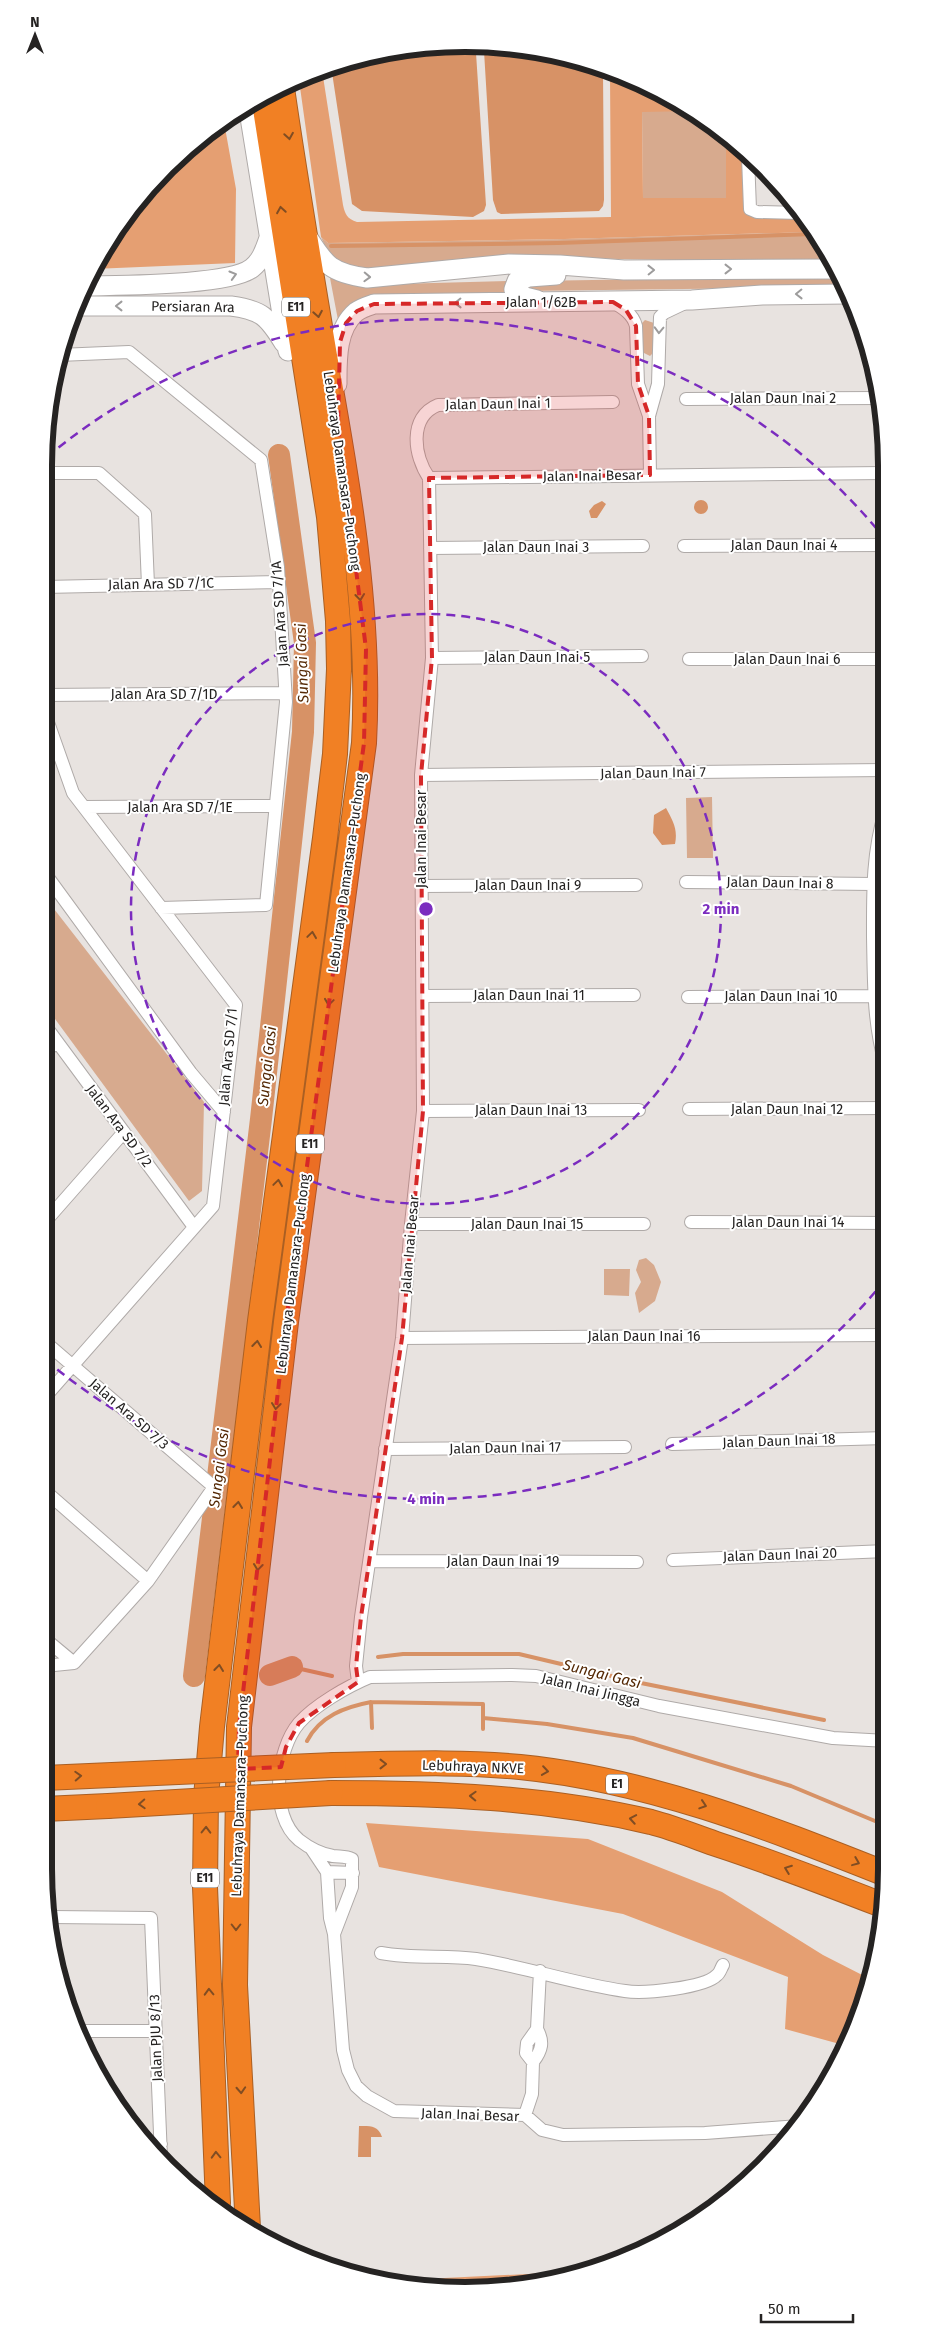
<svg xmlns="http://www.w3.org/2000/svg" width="931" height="2334" viewBox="0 0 931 2334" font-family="'Fira Sans',sans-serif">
  <rect width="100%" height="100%" fill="#e8e3e0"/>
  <!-- green -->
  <path fill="#d7aa8e" d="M642 111H692L700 115 726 138V198H643Z
    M812 232 833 263 513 257 422 267 350 270 328 253 321 237 328 243 565 239Z
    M842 276 846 287 525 291 531 281Z
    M330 278 347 284 360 285 507 281 505 288 507 293 348 309 338 320Z
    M645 320 654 323V352L650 356 642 352V323Z
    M712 797 713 858H687L686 798Z
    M44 896 204 1102 202 1191 189 1201 44 1004Z
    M646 1258 654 1265 661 1282 655 1301 639 1313 635 1293 641 1282 636 1270 639 1260Z
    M604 1269H630L629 1296 604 1295Z"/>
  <!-- forest -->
  <path fill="#e59f72" d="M322 70 343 205C345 214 347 219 357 222L611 217 610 74 692 111 642 112 643 198H726V138L746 156 747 214H800L812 232 565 239 328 243 321 237 299 80Z
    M224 122 236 189 235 263 93 269 131 209 188 148Z
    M885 895V1031L883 1023 881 918Z
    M366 1823 588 1839 722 1892 823 1955 872 1980 847 2046 785 2029 788 1977 623 1914 379 1867Z
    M568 2272 574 2274 548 2282 409 2286 424 2279Z"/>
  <!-- water -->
  <path fill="#d79266" d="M472 45 476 53 486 205 484 211 473 217 362 211 352 204 331 66 411 47Z
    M488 45 575 58 603 71 604 200 603 206 599 211 501 214 497 212 493 200 484 51Z
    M694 507a7 7 0 1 1 14 0a7 7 0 1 1-14 0Z
    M602 501 606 504 597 518H591L589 511 594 505Z
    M666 808C673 821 678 829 675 844L662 845 653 833 654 815Z
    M359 2126C370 2126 378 2125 382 2137H371V2157H358Z"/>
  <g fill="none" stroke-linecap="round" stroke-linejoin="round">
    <!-- stream -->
    <path stroke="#d79266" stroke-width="4" d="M331 246 558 243 814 234
      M378 1657 403 1654H519L641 1683 824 1720
      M292 1667 332 1676
      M371 1702 372 1728
      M483 1718 547 1724 633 1738 791 1786 887 1826
      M307 1741C320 1716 345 1707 371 1702L483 1704V1729"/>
    <!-- river -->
    <path stroke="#d79266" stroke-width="22" d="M270 1675 292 1667
      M194 1676 261 1119 303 732 305 643 279 455"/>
    <defs>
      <path id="street" d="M748 157 750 209 757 212 800 213
        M613 302C623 308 633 314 636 326L638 384 649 416 658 384 660 317 664 313 685 303
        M59 355 129 352 261 460 278 567 286 702 266 905 161 908
        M686 399 880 398
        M649 416 650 475
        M44 473H99L145 514 148 585
        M429 478 884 473
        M429 478C414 456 408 417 438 405L613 402
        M684 546 884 545
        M430 548 643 546
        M44 587 279 582
        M432 658 642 656
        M689 659H884
        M44 695 285 693
        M44 711 73 793 236 1005 213 1206 44 1398
        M421 775 885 770
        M84 807 275 806
        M885 812C872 853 873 896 873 937 874 980 873 1022 885 1063
        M44 872 191 1073 224 1112
        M686 882 873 884
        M421 886 636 885
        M423 996 634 995
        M688 997 874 996
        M44 1024 194 1227
        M44 1055 56 1041
        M689 1109 885 1108
        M423 1111 639 1110
        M691 1222 886 1223
        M44 1223 124 1132
        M411 1224H644
        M402 1338 886 1335
        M44 1341 214 1487 148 1581 74 1663 44 1666
        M672 1444 886 1438
        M385 1449 625 1447
        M44 1490 148 1581
        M673 1560 886 1551
        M370 1561 637 1562
        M44 1638 74 1663
        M358 1682 356 1666 361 1617 402 1338 411 1224 423 1111 421 775 432 658 429 478
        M311 1848 327 1872 330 1918 334 1934 343 2050 348 2070 356 2086 367 2096 394 2111 525 2115 542 2130 563 2135 705 2133 799 2126
        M327 1872 353 1873
        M52 1917 151 1918 161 2157
        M334 1934 352 1887V1859C346 1856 340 1857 333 1856 321 1854 308 1847 299 1840 269 1815 276 1750 299 1723 315 1705 348 1686 370 1677L512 1675 536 1676 659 1706 833 1738 887 1741
        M381 1953C413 1959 445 1955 476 1959 526 1967 575 1984 625 1991 643 1994 705 1988 717 1975 720 1973 721 1968 723 1965
        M537 2029 540 1971
        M78 2031H156
        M525 2115 532 2094 533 2062 526 2053 527 2043 537 2029C544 2042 542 2050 533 2062
        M146 2144H161"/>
      <path id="secondary" d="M248 105 288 351
        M307 236C325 266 332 273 367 278L509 264 560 265 624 270 837 269
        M85 286C118 285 229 286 252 268 262 260 265 249 269 238
        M537 300 525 297 514 289 517 281 529 277 556 275
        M77 306H231C262 310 268 317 284 343
        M337 384C337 360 336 329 356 312 361 308 368 306 374 304L692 300 762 295 848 294"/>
      <path id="highway" d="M334 1765C396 1764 458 1761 520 1767 649 1780 767 1827 886 1874
        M44 1778 112 1775
        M331 1793C438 1793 545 1797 651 1822 674 1828 696 1837 719 1845 774 1863 828 1884 882 1905
        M44 1809 108 1806
        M218 2203 205 1887 206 1797 212 1727 260 1321 325 838 335 754 339 669 338 621 329 517 263 96
        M248 2228 235 1985 239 1727 286 1322 364 743C371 614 348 483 325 356 310 267 295 178 282 88"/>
    </defs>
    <!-- street casing -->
    <use href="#street" stroke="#afaaa8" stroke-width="14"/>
    <!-- secondary casing -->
    <use href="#secondary" stroke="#afaaa8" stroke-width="21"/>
    <!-- highway casing -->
    <use href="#highway" stroke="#aa5f23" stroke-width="26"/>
    <!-- street -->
    <use href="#street" stroke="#fff" stroke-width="12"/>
    <!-- secondary -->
    <use href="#secondary" stroke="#fff" stroke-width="19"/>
    <!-- highway -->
    <use href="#highway" stroke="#f18024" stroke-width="24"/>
    <defs>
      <path id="highway-bridge" d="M112 1775 334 1765
        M108 1806 331 1793"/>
    </defs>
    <!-- highway-bridge casing -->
    <use href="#highway-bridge" stroke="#aa5f23" stroke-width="26" stroke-linecap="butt"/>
    <!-- highway-bridge -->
    <use href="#highway-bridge" stroke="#f18024" stroke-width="24"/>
  </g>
  <!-- one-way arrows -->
  <defs><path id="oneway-chevron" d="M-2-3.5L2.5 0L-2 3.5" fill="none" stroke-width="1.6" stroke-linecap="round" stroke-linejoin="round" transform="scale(1.25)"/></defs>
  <g stroke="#814d23">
    <use href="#oneway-chevron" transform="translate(289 136) rotate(81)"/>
    <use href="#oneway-chevron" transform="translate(281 210) rotate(-99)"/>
    <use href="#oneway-chevron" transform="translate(318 314) rotate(80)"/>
    <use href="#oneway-chevron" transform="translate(360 597) rotate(84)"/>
    <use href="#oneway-chevron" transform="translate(312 935) rotate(-82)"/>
    <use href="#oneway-chevron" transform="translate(329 1002) rotate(98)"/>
    <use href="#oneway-chevron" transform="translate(278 1183) rotate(-82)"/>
    <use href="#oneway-chevron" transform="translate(257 1344) rotate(-83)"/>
    <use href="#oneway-chevron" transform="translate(276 1406) rotate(97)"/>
    <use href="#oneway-chevron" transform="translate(238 1505) rotate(-83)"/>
    <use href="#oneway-chevron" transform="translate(258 1567) rotate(97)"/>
    <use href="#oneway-chevron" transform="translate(219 1668) rotate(-83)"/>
    <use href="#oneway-chevron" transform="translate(383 1764)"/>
    <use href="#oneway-chevron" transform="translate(545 1771) rotate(8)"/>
    <use href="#oneway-chevron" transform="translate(78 1776) rotate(-3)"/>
    <use href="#oneway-chevron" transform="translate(473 1796) rotate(-178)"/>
    <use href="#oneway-chevron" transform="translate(142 1804) rotate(177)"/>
    <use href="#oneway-chevron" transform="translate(703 1805) rotate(18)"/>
    <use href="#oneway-chevron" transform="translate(633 1819) rotate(-170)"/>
    <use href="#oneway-chevron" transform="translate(206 1830) rotate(-89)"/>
    <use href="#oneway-chevron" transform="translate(856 1862) rotate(22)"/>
    <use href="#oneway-chevron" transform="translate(788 1869) rotate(-159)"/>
    <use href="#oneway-chevron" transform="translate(236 1927) rotate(90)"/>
    <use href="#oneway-chevron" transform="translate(209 1992) rotate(-92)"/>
    <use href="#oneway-chevron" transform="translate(241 2090) rotate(87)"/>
    <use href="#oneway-chevron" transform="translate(216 2155) rotate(-92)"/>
  </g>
  <g stroke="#9d9c9c">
    <use href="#oneway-chevron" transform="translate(728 269)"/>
    <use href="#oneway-chevron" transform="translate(651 270) rotate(-1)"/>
    <use href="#oneway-chevron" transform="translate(233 275) rotate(-16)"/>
    <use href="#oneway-chevron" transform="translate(367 277) rotate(2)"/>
    <use href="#oneway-chevron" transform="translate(799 294) rotate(179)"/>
    <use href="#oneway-chevron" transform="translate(458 303) rotate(179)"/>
    <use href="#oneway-chevron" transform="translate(119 306) rotate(-180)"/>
    <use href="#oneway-chevron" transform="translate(659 330) rotate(92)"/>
  </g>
  <!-- marked area -->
  <path fill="#d62828" fill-opacity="0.2" stroke="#d62828" stroke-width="4" stroke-dasharray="10 6" stroke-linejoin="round" d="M613 302 626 310 636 326 638 384 649 416 650 475 429 478 432 658 421 775 423 1111 402 1338 361 1617 356 1666 358 1682 299 1723 286 1747 281 1767 238 1769 239 1727 286 1322 364 743 366 649 338 427 340 342 346 323 357 311 374 304Z"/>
  <!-- distance rings -->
  <g fill="none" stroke="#7b2cbf" stroke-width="2.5" stroke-dasharray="9 6">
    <circle cx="426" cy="909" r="295"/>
    <path d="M885 1280A590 590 0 0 1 47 1361M47 457A590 590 0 0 1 881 534"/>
  </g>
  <g text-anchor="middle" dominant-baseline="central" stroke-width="4" stroke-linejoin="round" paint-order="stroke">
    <!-- shield labels -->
    <g fill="#fff" stroke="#666564" stroke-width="1">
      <rect x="282" y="297.5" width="28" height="19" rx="4"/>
      <rect x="296" y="1134.5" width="28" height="19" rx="4"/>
      <rect x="606" y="1774.5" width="22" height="19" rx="4"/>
      <rect x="191" y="1868.5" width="28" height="19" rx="4"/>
    </g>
    <g font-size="12" font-weight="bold" fill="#252322">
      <text x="296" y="307">E11</text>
      <text x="310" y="1144">E11</text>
      <text x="617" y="1784">E1</text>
      <text x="205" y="1878">E11</text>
    </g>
    <!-- street labels -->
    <g font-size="14" fill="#252322" stroke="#fff">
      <text x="541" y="302">Jalan 1/62B</text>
      <text transform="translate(193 307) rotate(1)">Persiaran Ara</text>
      <text x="783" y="398">Jalan Daun Inai 2</text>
      <text transform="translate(498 404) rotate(-1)">Jalan Daun Inai 1</text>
      <text transform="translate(342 471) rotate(82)">Lebuhraya Damansara–Puchong</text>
      <text transform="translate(592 476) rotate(-1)">Jalan Inai Besar</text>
      <text x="784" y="545">Jalan Daun Inai 4</text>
      <text x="536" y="547">Jalan Daun Inai 3</text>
      <text transform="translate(161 584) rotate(-1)">Jalan Ara SD 7/1C</text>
      <text transform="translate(280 614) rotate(-94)">Jalan Ara SD 7/1A</text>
      <text x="537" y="657">Jalan Daun Inai 5</text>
      <text x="787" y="659">Jalan Daun Inai 6</text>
      <text x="164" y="694">Jalan Ara SD 7/1D</text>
      <text transform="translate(653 773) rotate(-1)">Jalan Daun Inai 7</text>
      <text x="180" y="807">Jalan Ara SD 7/1E</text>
      <text transform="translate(421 839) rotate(-90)">Jalan Inai Besar</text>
      <text transform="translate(347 873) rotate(-82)">Lebuhraya Damansara–Puchong</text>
      <text transform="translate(780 883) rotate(1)">Jalan Daun Inai 8</text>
      <text x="528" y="885">Jalan Daun Inai 9</text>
      <text x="529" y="995">Jalan Daun Inai 11</text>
      <text x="781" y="996">Jalan Daun Inai 10</text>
      <text transform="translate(228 1057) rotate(-85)">Jalan Ara SD 7/1</text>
      <text x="787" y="1109">Jalan Daun Inai 12</text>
      <text x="531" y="1110">Jalan Daun Inai 13</text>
      <text transform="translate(119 1126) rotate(53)">Jalan Ara SD 7/2</text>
      <text x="788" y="1222">Jalan Daun Inai 14</text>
      <text x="527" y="1224">Jalan Daun Inai 15</text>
      <text transform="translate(410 1244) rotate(-85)">Jalan Inai Besar</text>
      <text transform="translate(293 1274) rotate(-83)">Lebuhraya Damansara–Puchong</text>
      <text x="644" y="1336">Jalan Daun Inai 16</text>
      <text transform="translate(129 1414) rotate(41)">Jalan Ara SD 7/3</text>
      <text transform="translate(779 1441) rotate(-2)">Jalan Daun Inai 18</text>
      <text transform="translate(505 1448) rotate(-1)">Jalan Daun Inai 17</text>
      <text transform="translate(780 1555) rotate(-2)">Jalan Daun Inai 20</text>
      <text x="503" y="1561">Jalan Daun Inai 19</text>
      <text transform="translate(591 1690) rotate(14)">Jalan Inai Jingga</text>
      <text transform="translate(473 1767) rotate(2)">Lebuhraya NKVE</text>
      <text transform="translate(240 1796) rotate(-88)">Lebuhraya Damansara–Puchong</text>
      <text transform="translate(156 2038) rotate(-92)">Jalan PJU 8/13</text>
      <text transform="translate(470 2115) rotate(2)">Jalan Inai Besar</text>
    </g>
    <!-- water labels -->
    <g font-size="15" font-style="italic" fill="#542804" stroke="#fff">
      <text transform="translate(302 663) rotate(-92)">Sungai Gasi</text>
      <text transform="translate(267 1066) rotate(-84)">Sungai Gasi</text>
      <text transform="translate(219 1468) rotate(-83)">Sungai Gasi</text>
      <text transform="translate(602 1674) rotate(14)">Sungai Gasi</text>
    </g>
  </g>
  <!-- crop -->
  <path d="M0 0H931V2334H0ZM465 52H465A413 413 0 0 1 878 465V1869A413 413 0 0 1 465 2282H465A413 413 0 0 1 52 1869V465A413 413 0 0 1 465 52Z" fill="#fff" fill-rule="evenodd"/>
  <path fill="none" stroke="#252322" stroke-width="6" d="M465 52H465A413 413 0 0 1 878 465V1869A413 413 0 0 1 465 2282H465A413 413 0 0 1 52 1869V465A413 413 0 0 1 465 52Z"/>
  <circle cx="426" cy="909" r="8" fill="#7b2cbf" stroke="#fff" stroke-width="2.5"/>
  <g font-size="15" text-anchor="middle" font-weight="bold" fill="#7b2cbf" stroke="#fff" stroke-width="4" stroke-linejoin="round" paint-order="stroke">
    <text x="721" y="914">2 min</text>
    <text x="426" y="1504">4 min</text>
  </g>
  <!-- north arrow -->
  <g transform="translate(35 35)" stroke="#ffffff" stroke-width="4" paint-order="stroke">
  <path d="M0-4L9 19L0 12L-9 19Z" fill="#252322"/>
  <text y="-8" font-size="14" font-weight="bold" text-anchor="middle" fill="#252322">N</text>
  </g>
  <!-- scale -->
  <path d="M761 2314v8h92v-8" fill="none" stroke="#252322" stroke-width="2.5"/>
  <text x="768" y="2314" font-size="15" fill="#252322" stroke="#ffffff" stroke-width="4" paint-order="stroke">50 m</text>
</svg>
